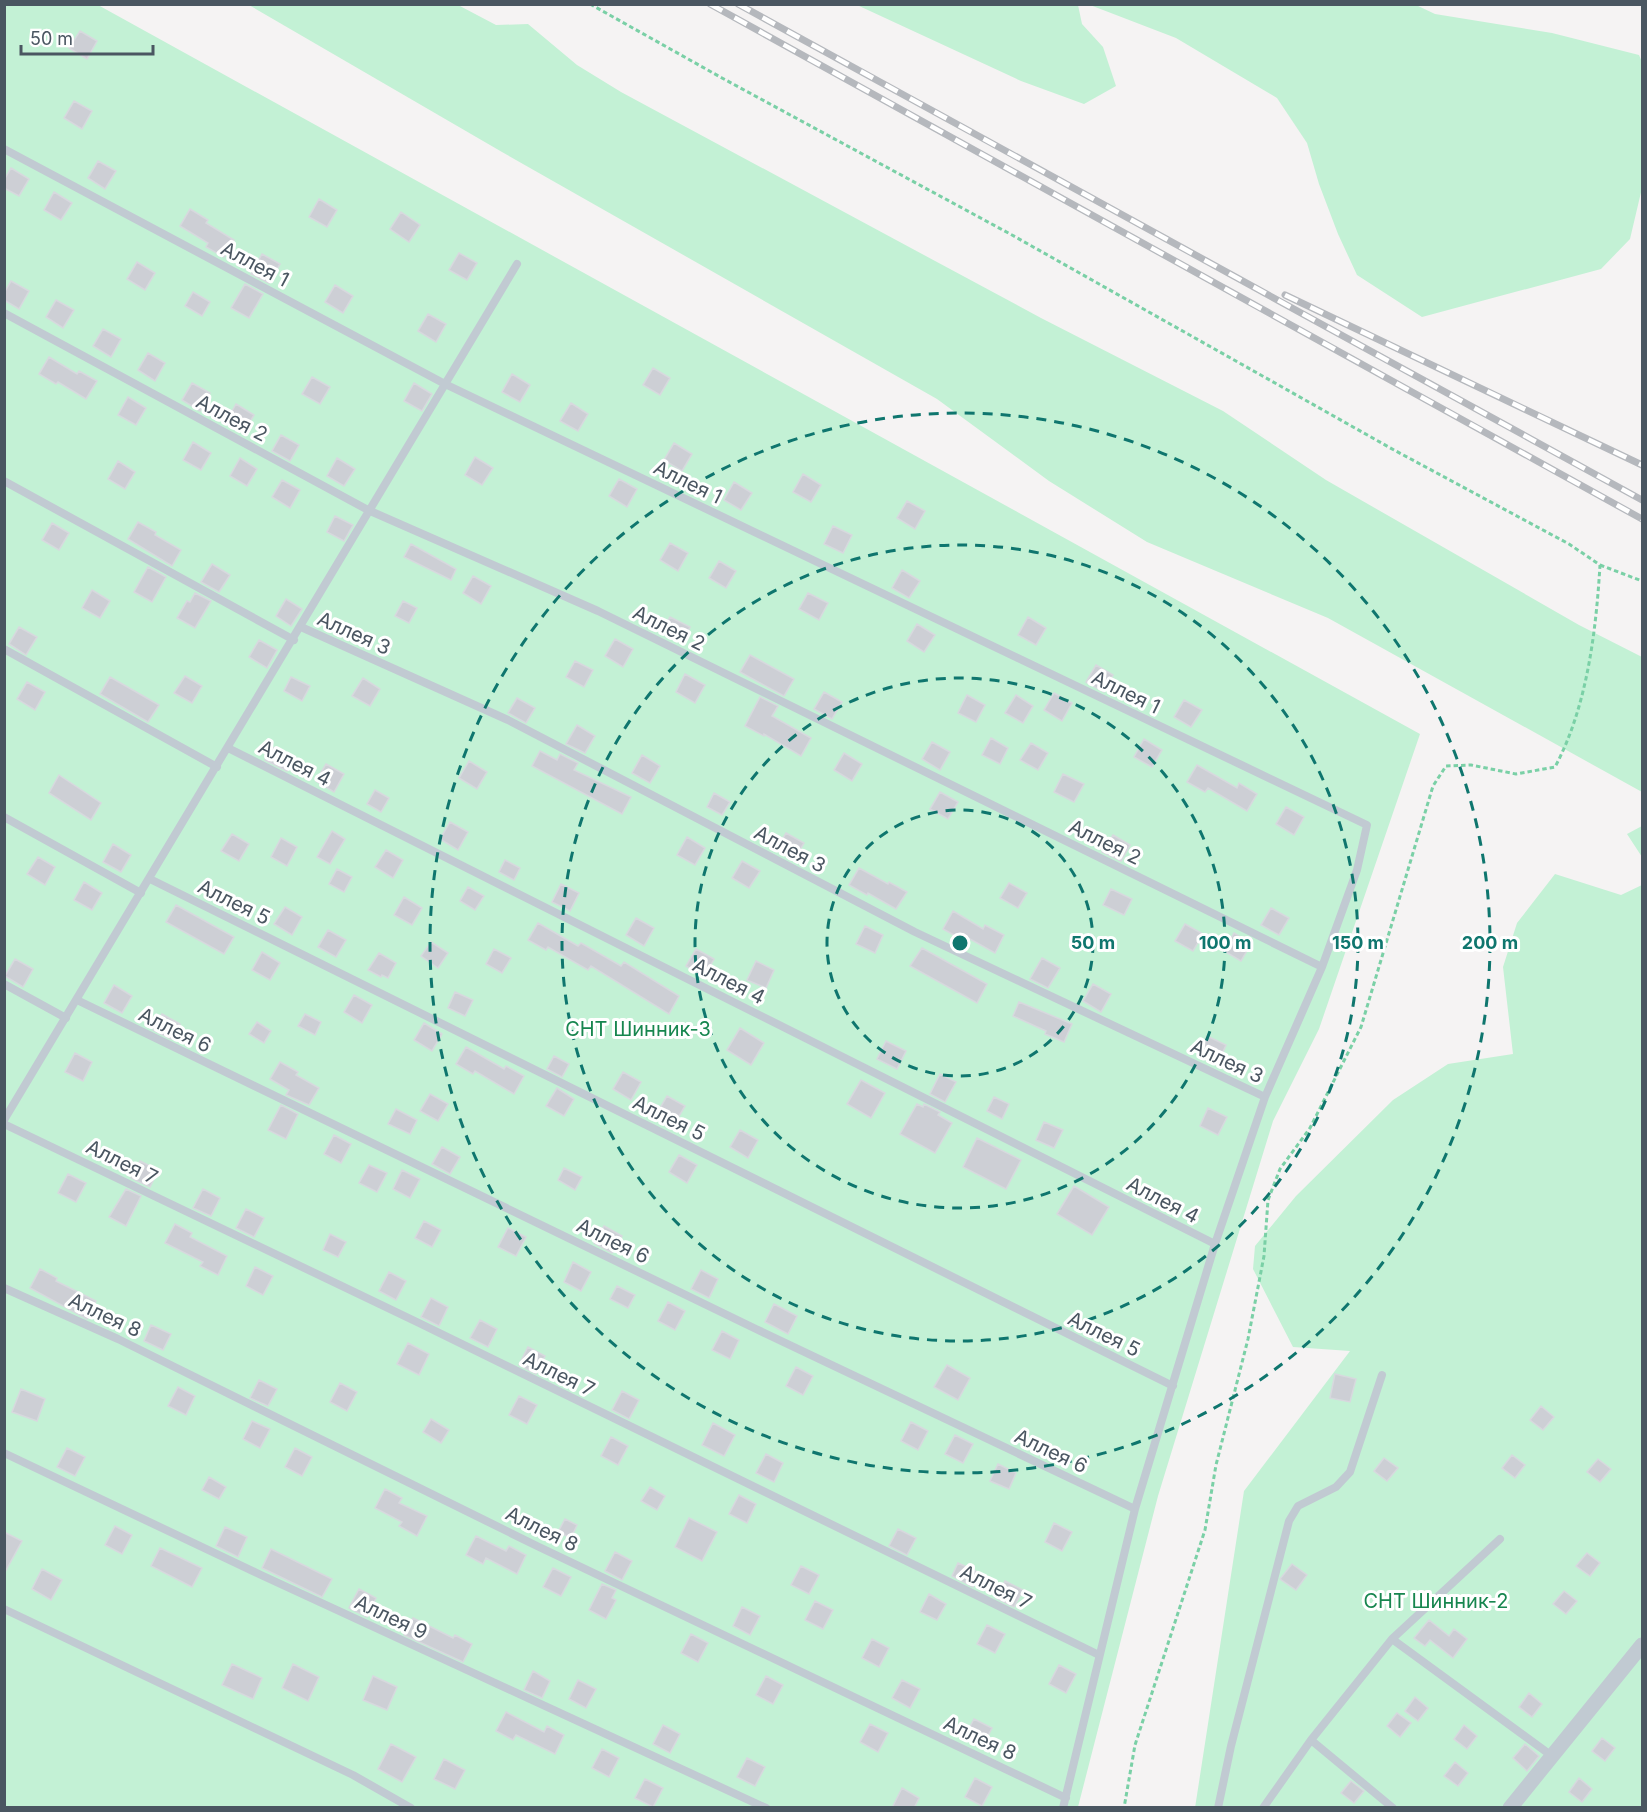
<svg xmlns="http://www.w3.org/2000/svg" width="1647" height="1812" viewBox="0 0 1647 1812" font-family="Inter,sans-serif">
  <rect width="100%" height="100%" fill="#f5f3f3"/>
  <!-- green -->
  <path fill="#c3f1d5" d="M5 5H98L1420 734 1319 1029 1273 1121 1158 1496 1078 1807 5 1808Z
    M249 5H458L496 25 528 24 577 65 621 92 1041 318 1223 411 1326 480 1579 625 1642 657V792L1328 618 1147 542 1049 481 937 399 502 152Z
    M857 5H1078L1082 24 1103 47 1116 86 1084 104 1021 81Z
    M1090 5H1416L1435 14 1552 33 1639 55 1642 62V188L1630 239 1601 269 1422 317 1357 275 1338 234 1319 184 1307 143 1277 98 1176 38Z
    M1642 826V857L1627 834Z
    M1555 874 1621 895 1642 885V1807L1195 1808 1244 1491 1350 1351 1293 1347 1253 1269 1255 1246 1296 1196 1393 1100 1448 1064 1513 1054 1503 967 1517 923Z"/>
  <!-- building -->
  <path fill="#cdcfd5" stroke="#d7d9de" stroke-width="1.5" d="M80 31 97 41 87 59 69 48Z
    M74 101 92 111 82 129 64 118Z
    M98 161 116 171 105 189 88 178Z
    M11 168 29 179 19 196 4 188V180Z
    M54 192 72 203 61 220 44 210Z
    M319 199 337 210 327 227 309 217Z
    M190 209 208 220 206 223 234 240 224 257 206 247 208 243 180 226Z
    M401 212 420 225 409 242 390 229Z
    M459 253 477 263 467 280 449 270Z
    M262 254 280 264 269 283 251 274Z
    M137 262 155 273 145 290 127 279Z
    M11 281 29 291 19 309 4 300V293Z
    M245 284 263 294 249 318 231 308Z
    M335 285 353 296 343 313 325 302Z
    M193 292 210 302 202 316 185 306Z
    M56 300 74 310 63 328 46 317Z
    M428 314 446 324 436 342 418 331Z
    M103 329 121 339 111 357 93 346Z
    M148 353 165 363 155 381 138 370Z
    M49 357 77 374 79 371 97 381 86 399 58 382 56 384 39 374Z
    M653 368 670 378 660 395 643 385Z
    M512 374 530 385 520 402 502 392Z
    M312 377 330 387 320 404 302 394Z
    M192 383 210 393 200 411 182 400Z
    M414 383 432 394 422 411 404 401Z
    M128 397 146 408 136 425 118 415Z
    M571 403 588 414 578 431 560 421Z
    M236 404 254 415 244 432 226 422Z
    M281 435 299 445 290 461 272 451Z
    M193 442 211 453 201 470 183 460Z
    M674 443 692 454 682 471 664 460Z
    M475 457 493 468 482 485 465 475Z
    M240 458 257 469 247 486 230 476Z
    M337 458 355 469 344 486 327 476Z
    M118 461 135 472 125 489 108 479Z
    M803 474 821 485 811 502 793 492Z
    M619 479 637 489 627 507 609 496Z
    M282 480 300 490 290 508 272 497Z
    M734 482 752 493 741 510 724 500Z
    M907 501 925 511 915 529 897 518Z
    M335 516 353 525 344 541 327 532Z
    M138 522 156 532 155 535 181 550 172 566 128 539Z
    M52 523 69 533 59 550 42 540Z
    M833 526 852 535 843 553 824 544Z
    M670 543 688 553 678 571 660 560Z
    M411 544 456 569 451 580 404 557Z
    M719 561 736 571 726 588 709 578Z
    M212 564 230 575 219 592 201 582Z
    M148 567 166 577 152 602 134 592Z
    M902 570 920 581 909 598 892 588Z
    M473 576 491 586 481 604 463 593Z
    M92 590 110 601 100 618 82 608Z
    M195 593 211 601 195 628 177 618 187 601 190 602Z
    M808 593 828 603 819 620 799 609Z
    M286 599 302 609 291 626 276 616Z
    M403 601 417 608 409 623 395 616Z
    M670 617 690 627 682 643 661 633Z
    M1028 617 1046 628 1036 645 1018 635Z
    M917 624 935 635 924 652 907 641Z
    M19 627 37 637 26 655 9 644Z
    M615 639 633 649 623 667 605 656Z
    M259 640 277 650 267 668 249 657Z
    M750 655 794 679 784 696 740 672Z
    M575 661 593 670 584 687 566 677Z
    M1096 665 1113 675 1104 692 1086 682Z
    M685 674 705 685 695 703 676 692Z
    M185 676 202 686 192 703 174 693Z
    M110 677 159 705 148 722 100 694Z
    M291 677 310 686 302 701 284 691Z
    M363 678 380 689 370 706 352 696Z
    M27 682 45 692 35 710 17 699Z
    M824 692 842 702 832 719 814 709Z
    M1054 693 1072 703 1062 721 1044 710Z
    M967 695 985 705 976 722 958 713Z
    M1016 695 1033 706 1023 723 1005 713Z
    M760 697 778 706 772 716 811 738 801 756 764 734V736L745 726Z
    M517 698 535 708 526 723 508 713Z
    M1184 700 1202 710 1191 727 1174 717Z
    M577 725 595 736 585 753 566 744Z
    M991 738 1008 748 1000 764 982 755Z
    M1144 739 1162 750 1152 767 1134 757Z
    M932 742 950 752 940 770 922 759Z
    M1031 743 1048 753 1038 770 1020 760Z
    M272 747 294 758 287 771 265 760Z
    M540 751 557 760 560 754 578 763 574 770 631 797 622 814 532 766Z
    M844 753 862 764 852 781 834 770Z
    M642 755 660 766 650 783 632 773Z
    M469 761 487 772 477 789 459 778Z
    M326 764 344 774 334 792 316 781Z
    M1197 765 1237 788 1239 783 1257 794 1247 811 1208 788 1205 792 1187 782Z
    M1063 774 1084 784 1074 802 1054 792Z
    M59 775 101 803 91 820 49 793Z
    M375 790 389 798 381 812 367 804Z
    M940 792 958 802 948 819 930 809Z
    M714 793 730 802 722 815 707 807Z
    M1286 807 1304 817 1294 835 1276 824Z
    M450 822 468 832 458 850 440 839Z
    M332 831 345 839 330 864 317 857Z
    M786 833 804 843 794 860 776 850Z
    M232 834 249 844 239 861 221 851Z
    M1113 835 1130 845 1121 861 1102 852Z
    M687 837 705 848 695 865 677 855Z
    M281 838 297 847 287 866 271 857Z
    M113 844 131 855 121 872 103 862Z
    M386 850 403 860 393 878 375 867Z
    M38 857 55 867 45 885 27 874Z
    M505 860 520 868 514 880 499 872Z
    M742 861 760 871 749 888 732 878Z
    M859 868 888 884 889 882 907 892 896 909 868 893 867 895 849 885Z
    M337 869 352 877 344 892 329 884Z
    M84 882 102 893 92 910 74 900Z
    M1009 883 1027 893 1018 908 1000 898Z
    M561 884 579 893 570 911 552 902Z
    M468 887 484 896 475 910 460 901Z
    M1111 889 1132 899 1124 915 1103 905Z
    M404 897 422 908 412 925 394 915Z
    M176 905 234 937 224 954 166 922Z
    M285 907 302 917 292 935 274 924Z
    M1271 908 1289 918 1279 935 1261 925Z
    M953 911 983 929 985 925 1004 935 995 953 963 935 961 939 943 929Z
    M636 918 654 928 644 946 626 935Z
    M538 923 578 946 581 943 621 966 624 962 679 996 669 1014 591 966 588 970 548 947 546 950 528 940Z
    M1185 924 1203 934 1193 951 1175 941Z
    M865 926 883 935 875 953 856 944Z
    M328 930 346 940 336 957 318 947Z
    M1234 933 1251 944 1241 961 1224 951Z
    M431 942 448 953 438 968 421 956Z
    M922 948 987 984 977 1003 910 966Z
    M494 949 511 958 502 973 486 964Z
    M696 949 714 959 704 977 686 966Z
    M262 952 280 963 270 980 252 970Z
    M379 953 396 963 388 978 382 975 381 977 368 970Z
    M1042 958 1060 968 1048 988 1030 979Z
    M15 959 33 969 23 987 5 976Z
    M756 961 774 970 766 988 747 980Z
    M1093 984 1111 994 1101 1012 1083 1001Z
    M114 985 132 996 122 1013 104 1003Z
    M455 992 473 1000 465 1016 448 1008Z
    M354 995 372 1005 362 1023 344 1012Z
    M1019 1002 1072 1024 1064 1042 1045 1034 1046 1031 1013 1016Z
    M162 1014 180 1024 171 1039 153 1030Z
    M305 1014 321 1022 315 1035 298 1026Z
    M257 1022 271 1031 264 1043 249 1034Z
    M424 1023 442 1034 432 1051 414 1040Z
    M740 1028 764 1043 751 1065 727 1050Z
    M1207 1036 1226 1045 1218 1063 1199 1054Z
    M886 1041 906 1051 897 1069 877 1059Z
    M466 1047 504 1069 506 1066 524 1076 514 1094 475 1071 473 1074 456 1064Z
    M75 1053 92 1062 83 1081 65 1072Z
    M554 1056 569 1064 562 1077 547 1069Z
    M280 1062 298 1072 296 1075 319 1088 309 1105 286 1095 289 1090 270 1079Z
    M623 1072 641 1082 631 1100 613 1089Z
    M940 1074 956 1082 945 1102 930 1094Z
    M861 1080 885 1093 871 1118 847 1104Z
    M557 1088 574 1099 564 1116 546 1106Z
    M430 1094 448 1104 438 1121 420 1111Z
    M667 1096 685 1106 675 1123 657 1113Z
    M994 1097 1009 1104 1002 1119 987 1111Z
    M917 1104 923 1107 924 1104 940 1112 938 1115 952 1123 935 1153 900 1134Z
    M281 1105 298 1114 286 1139 268 1130Z
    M1208 1108 1227 1117 1218 1135 1200 1126Z
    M396 1109 417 1120 410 1134 388 1124Z
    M1044 1122 1063 1130 1054 1148 1036 1140Z
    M740 1130 758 1140 748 1158 730 1147Z
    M334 1135 351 1144 341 1163 324 1154Z
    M977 1138 1021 1160 1006 1189 963 1167Z
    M442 1147 460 1157 450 1174 432 1164Z
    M679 1155 697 1165 687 1183 669 1172Z
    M140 1161 158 1170 150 1187 131 1178Z
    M369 1165 387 1173 377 1192 359 1183Z
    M564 1168 582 1177 575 1190 558 1180Z
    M402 1170 420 1179 410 1198 393 1189Z
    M68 1174 86 1183 76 1202 58 1193Z
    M1074 1186 1109 1207 1092 1235 1057 1214Z
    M126 1189 141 1196 126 1226 109 1217Z
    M203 1189 220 1198 211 1216 193 1208Z
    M246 1209 264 1218 254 1237 236 1228Z
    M424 1221 441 1230 432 1247 415 1238Z
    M175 1224 192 1233 190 1237 227 1256 218 1275 200 1266 203 1262 165 1243Z
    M604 1226 622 1236 612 1253 594 1243Z
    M508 1228 526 1237 516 1256 498 1247Z
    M330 1234 346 1242 338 1257 323 1250Z
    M573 1262 591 1272 581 1291 564 1282Z
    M255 1267 273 1276 263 1295 246 1286Z
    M40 1269 57 1278 56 1281 96 1301 87 1319 30 1288Z
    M701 1270 718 1279 709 1298 691 1289Z
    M389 1272 406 1281 396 1300 379 1291Z
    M617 1286 635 1295 628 1308 610 1299Z
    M431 1298 448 1307 439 1326 421 1317Z
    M668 1302 685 1311 675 1330 658 1321Z
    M774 1304 797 1316 788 1334 765 1322Z
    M480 1320 497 1329 488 1347 470 1338Z
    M151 1325 171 1334 163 1350 144 1341Z
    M722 1331 739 1340 730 1359 712 1350Z
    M408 1343 429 1354 419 1375 397 1364Z
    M528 1347 545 1356 536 1374 519 1365Z
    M947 1365 970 1378 958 1400 934 1387Z
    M796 1367 813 1376 803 1395 786 1386Z
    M1335 1374 1356 1379 1350 1402 1330 1398Z
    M259 1380 277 1389 268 1406 250 1398Z
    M340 1383 357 1392 347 1411 330 1402Z
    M178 1387 195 1396 186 1415 168 1406Z
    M21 1389 45 1399 37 1421 12 1412Z
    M622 1391 639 1400 629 1419 612 1410Z
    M519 1396 537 1405 527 1424 509 1415Z
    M1541 1406 1554 1417 1543 1430 1530 1420Z
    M431 1419 449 1430 441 1443 423 1432Z
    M252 1421 270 1429 260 1448 243 1439Z
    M911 1422 928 1431 918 1450 901 1441Z
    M713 1423 735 1435 724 1456 702 1445Z
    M955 1435 973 1444 963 1463 945 1454Z
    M611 1437 628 1446 618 1465 601 1456Z
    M67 1448 85 1457 75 1476 57 1467Z
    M295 1448 312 1457 302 1476 285 1467Z
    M766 1454 783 1463 774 1482 756 1473Z
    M1512 1455 1525 1465 1515 1478 1502 1468Z
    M1384 1458 1398 1468 1387 1481 1374 1471Z
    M1598 1459 1611 1469 1600 1482 1587 1472Z
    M998 1464 1016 1473 1009 1489 990 1481Z
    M209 1477 226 1487 219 1499 202 1490Z
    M650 1487 665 1496 657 1510 641 1501Z
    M385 1489 402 1498 399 1503 427 1516 417 1536 399 1526 402 1522 375 1508Z
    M739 1495 756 1504 747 1523 729 1514Z
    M689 1518 717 1532 702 1561 675 1547Z
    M565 1519 577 1525 571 1538 558 1532Z
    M1054 1523 1072 1532 1062 1551 1045 1542Z
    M115 1526 132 1535 122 1554 105 1545Z
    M225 1527 247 1537 238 1557 216 1546Z
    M898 1529 916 1538 907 1555 889 1546Z
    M4 1532 22 1541 4 1574Z
    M476 1536 506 1551 509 1546 526 1555 517 1574 486 1558 483 1564 466 1555Z
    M160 1548 202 1568 192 1587 151 1566Z
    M271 1549 332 1579 322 1597 262 1568Z
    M615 1552 632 1561 622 1580 605 1571Z
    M1587 1553 1600 1563 1590 1576 1576 1566Z
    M958 1563 980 1573 973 1587 952 1576Z
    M1292 1564 1307 1575 1296 1590 1280 1579Z
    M801 1566 819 1575 809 1594 791 1585Z
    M553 1568 571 1577 561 1596 543 1587Z
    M42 1569 62 1580 51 1600 32 1589Z
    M1005 1581 1023 1590 1014 1607 996 1598Z
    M602 1584 616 1590 612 1598 616 1600 606 1619 589 1610Z
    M359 1589 376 1598 367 1617 349 1608Z
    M1564 1591 1577 1601 1566 1614 1553 1604Z
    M929 1594 946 1604 937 1620 920 1612Z
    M815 1601 833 1610 823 1629 805 1620Z
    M742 1607 760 1616 750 1635 733 1626Z
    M413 1618 453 1638 455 1635 472 1644 463 1662 404 1635Z
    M1429 1620 1449 1636 1454 1629 1467 1639 1453 1658 1430 1640 1425 1646 1414 1638Z
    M987 1625 1005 1634 995 1653 977 1644Z
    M691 1634 708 1643 698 1662 681 1653Z
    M872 1639 889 1648 879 1667 862 1658Z
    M232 1664 262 1678 253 1699 222 1685Z
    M293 1664 319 1677 308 1701 282 1688Z
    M1059 1665 1076 1674 1066 1693 1049 1684Z
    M533 1671 550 1681 542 1698 524 1690Z
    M373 1676 397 1687 387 1710 363 1700Z
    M766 1676 783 1685 773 1704 756 1695Z
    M578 1680 596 1689 586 1708 569 1699Z
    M902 1680 920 1689 910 1708 892 1698Z
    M1529 1693 1542 1704 1532 1717 1519 1707Z
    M1415 1697 1428 1708 1418 1721 1405 1711Z
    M506 1712 544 1732 547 1726 564 1735 555 1754 516 1735 513 1740 496 1731Z
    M1397 1713 1411 1723 1400 1737 1387 1726Z
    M974 1719 992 1728 982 1747 964 1738Z
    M870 1724 888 1733 878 1752 860 1742Z
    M663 1725 680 1734 670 1753 653 1744Z
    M1464 1725 1477 1736 1467 1749 1454 1739Z
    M1602 1738 1615 1748 1605 1761 1592 1751Z
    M391 1744 416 1757 402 1782 378 1769Z
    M1525 1744 1539 1756 1527 1771 1513 1758Z
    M602 1749 619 1758 609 1777 592 1768Z
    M747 1758 765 1767 755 1786 737 1777Z
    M444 1759 465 1770 455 1789 434 1779Z
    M1455 1762 1468 1773 1458 1786 1444 1776Z
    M975 1778 992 1787 982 1806 965 1797Z
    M1579 1778 1592 1789 1582 1802 1569 1792Z
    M645 1779 663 1788 653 1807 635 1798Z
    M1351 1781 1364 1791 1354 1803 1341 1793Z
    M902 1788 919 1798 914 1808H892Z"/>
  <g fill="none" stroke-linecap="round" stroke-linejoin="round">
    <!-- path -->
    <path stroke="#7ad0a6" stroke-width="3" stroke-dasharray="4.5 3" stroke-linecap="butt" d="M590 4 722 78 1012 235 1394 450 1569 544 1600 565C1596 632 1587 707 1555 767L1516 774 1471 765 1446 766 1433 786 1361 1027 1310 1128 1280 1169 1268 1200 1264 1256 1248 1339 1216 1465 1205 1530 1135 1745 1124 1808
      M1600 565 1642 581"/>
    <!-- service -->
    <path stroke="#c1cad2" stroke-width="8" d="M4 149 445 384 1367 825 1357 870 1322 967 1265 1097 1215 1244 1135 1509 1063 1808
      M4 313 368 510 598 611 1322 967
      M4 481 294 640
      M301 627 508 720 915 932 1265 1097
      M4 649 217 767
      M228 748 1215 1244
      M4 817 141 893
      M150 879 1173 1386
      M4 984 66 1018
      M77 1000 756 1329 1135 1509
      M4 1120 517 264
      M4 1124 419 1323 1099 1655
      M4 1288 118 1339 537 1546 1066 1798
      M4 1453 261 1575 766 1808
      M4 1609 353 1775 411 1808
      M1392 1639 1552 1756
      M1311 1740 1393 1808
      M1218 1808 1231 1746 1289 1521 1298 1506 1336 1487 1350 1472 1382 1375
      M1263 1808 1311 1740 1392 1639 1500 1539"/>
    <!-- minor -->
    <path stroke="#c1cad2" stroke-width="15" d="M1510 1808 1642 1645"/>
    <defs>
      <path id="rail" d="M710 4 1642 519
        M738 4 1642 500
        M1285 295 1642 465"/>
    </defs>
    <!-- rail casing -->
    <use href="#rail" stroke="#b5b8bd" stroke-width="7"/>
    <!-- rail -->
    <use href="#rail" stroke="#fff" stroke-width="4.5" stroke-dasharray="14" stroke-linecap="butt"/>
  </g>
  <!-- distance rings -->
  <g fill="none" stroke="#0f766e" stroke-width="3" stroke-dasharray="10 8">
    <circle cx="960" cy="943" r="133"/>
    <circle cx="960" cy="943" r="265"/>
    <circle cx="960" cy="943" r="398"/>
    <circle cx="960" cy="943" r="530"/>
  </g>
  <g text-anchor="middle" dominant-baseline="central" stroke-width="6" stroke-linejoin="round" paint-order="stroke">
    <!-- street labels -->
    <g font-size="20" fill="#4a5661" stroke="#fff">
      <text transform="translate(255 264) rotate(28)">Аллея 1</text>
      <text transform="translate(232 418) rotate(28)">Аллея 2</text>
      <text transform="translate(688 482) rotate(26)">Аллея 1</text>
      <text transform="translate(669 628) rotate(26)">Аллея 2</text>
      <text transform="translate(354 633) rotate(24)">Аллея 3</text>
      <text transform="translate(1126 692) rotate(26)">Аллея 1</text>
      <text transform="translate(295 763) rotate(27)">Аллея 4</text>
      <text transform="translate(1105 842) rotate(26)">Аллея 2</text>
      <text transform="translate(790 849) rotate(28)">Аллея 3</text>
      <text transform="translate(234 902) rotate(26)">Аллея 5</text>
      <text transform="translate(729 981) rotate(27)">Аллея 4</text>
      <text transform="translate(175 1030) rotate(26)">Аллея 6</text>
      <text transform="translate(1227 1061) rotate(25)">Аллея 3</text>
      <text transform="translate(669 1118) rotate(26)">Аллея 5</text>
      <text transform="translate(122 1162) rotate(26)">Аллея 7</text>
      <text transform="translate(1163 1200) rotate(27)">Аллея 4</text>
      <text transform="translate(613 1241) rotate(26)">Аллея 6</text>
      <text transform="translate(105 1315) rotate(25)">Аллея 8</text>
      <text transform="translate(1104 1334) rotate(26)">Аллея 5</text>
      <text transform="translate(559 1374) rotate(26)">Аллея 7</text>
      <text transform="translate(1051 1451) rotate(25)">Аллея 6</text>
      <text transform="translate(542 1529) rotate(26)">Аллея 8</text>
      <text transform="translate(996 1587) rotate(26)">Аллея 7</text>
      <text transform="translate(391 1617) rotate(25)">Аллея 9</text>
      <text transform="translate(980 1738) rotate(25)">Аллея 8</text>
    </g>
    <!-- park labels -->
    <g font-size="20" fill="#17864f" stroke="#fff">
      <text x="638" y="1029">СНТ Шинник-3</text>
      <text x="1436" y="1601">СНТ Шинник-2</text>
    </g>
  </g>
  <circle cx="960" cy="943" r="9" fill="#0f766e" stroke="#fff" stroke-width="3"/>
  <g font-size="18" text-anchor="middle" font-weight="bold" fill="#0f766e" stroke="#fff" stroke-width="6" stroke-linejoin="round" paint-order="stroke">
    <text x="1093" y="949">50 m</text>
    <text x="1225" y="949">100 m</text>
    <text x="1358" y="949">150 m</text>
    <text x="1490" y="949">200 m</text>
  </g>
  <!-- border -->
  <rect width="1647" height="1812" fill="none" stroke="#4a5661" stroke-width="12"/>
  <!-- scale -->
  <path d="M21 45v9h132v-9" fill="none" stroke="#4a5661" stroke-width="3"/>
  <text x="30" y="45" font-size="18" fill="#4a5661" stroke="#ffffff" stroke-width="4.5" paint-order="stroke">50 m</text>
</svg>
